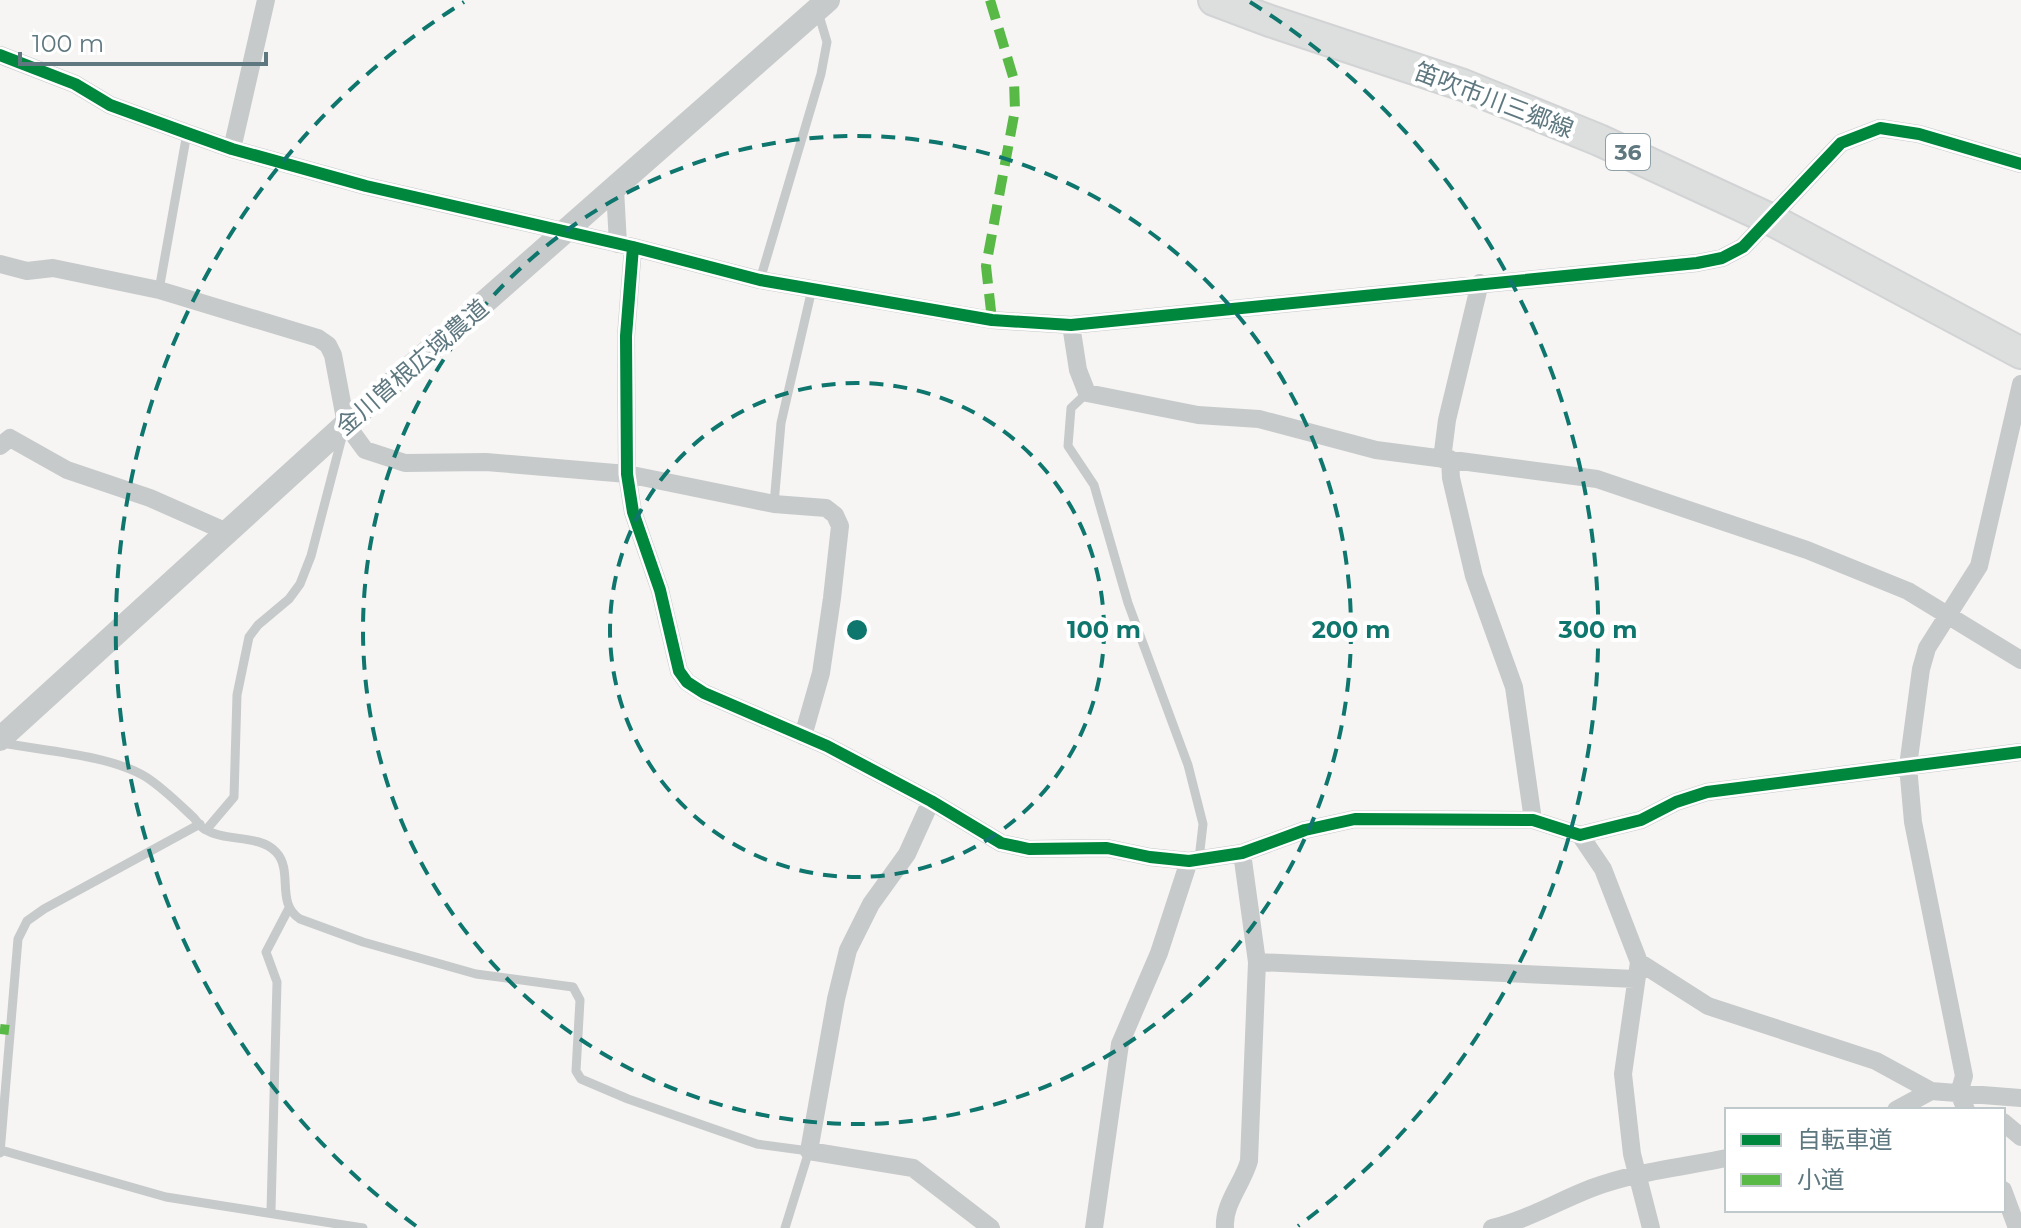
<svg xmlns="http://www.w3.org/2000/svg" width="2021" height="1228" viewBox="0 0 2021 1228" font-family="Montserrat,'Noto Sans JP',sans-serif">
  <rect width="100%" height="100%" fill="#f6f5f4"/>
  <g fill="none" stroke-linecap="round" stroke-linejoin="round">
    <defs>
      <path id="primary" d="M1214 0 1270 21 1463 85 1599 140 1770 219 2021 353"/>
    </defs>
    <!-- primary casing -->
    <use href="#primary" stroke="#d2d3d4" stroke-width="34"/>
    <!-- service -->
    <path stroke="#c7caca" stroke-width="9" d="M760 280 821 74 827 42 818 12
      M159 290 187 133
      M1087 393 1071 408 1068 446 1094 485 1128 603 1188 765 1203 824 1199 859
      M774 504 781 423 812 289
      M2 743C45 751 110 755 146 777 163 788 178 803 193 817 197 821 201 828 206 830 226 842 259 834 276 852 294 871 275 903 300 919L363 942 476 974 573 987 580 1000 576 1071 581 1079 628 1099 757 1144 809 1151 785 1228
      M206 830 234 797 237 695 249 637 258 625 289 599 300 584 311 556 342 437
      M1 1150 166 1197 363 1228
      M0 1153 18 939 27 921 44 909 200 824
      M271 1211 277 982 266 952 289 908"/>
    <!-- minor -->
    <path stroke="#c7caca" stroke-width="18" d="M0 55 75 84 110 105 187 133 232 149 366 186 633 247 760 280 992 320 1071 325 1697 263 1722 258 1743 247 1841 143 1880 128 1919 134 2021 164
      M232 149 266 0
      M615 189 618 244
      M633 247 626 336 627 474 633 512 660 590 679 671 687 682 704 693 827 746 931 801 1001 843 1029 849 1107 848 1150 857 1189 861 1242 853 1305 830 1355 819 1533 820 1580 835 1641 820 1676 802 1707 792 2021 752
      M0 264 27 271 53 268 159 290 318 338 328 345 333 355 346 424 365 450 405 463 486 462 627 474 774 504 826 508 835 515 840 526 832 598 821 673 803 736
      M1071 325 1078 370 1087 393 1198 415 1259 419 1376 450 1597 479 1807 550 1908 591 2021 660
      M0 446 10 438 67 470 150 498 227 532
      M1442 459 1447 420 1480 283
      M1450 459 1451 478 1474 576 1514 687 1533 820
      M931 801 907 854 871 904 848 950 836 999 809 1151 913 1168 991 1228
      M1580 835 1603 869 1639 962 1623 1074 1632 1154 1651 1228
      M1257 962 1635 979
      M1639 962 1708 1006 1876 1061 1931 1091 2021 1098
      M1896 1110 1931 1091
      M1966 1110 1959 1093 1964 1076 1913 822 1908 766 1921 669 1927 648 1979 566 2021 384
      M2003 1122 2021 1137
      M2003 1190 2017 1228
      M1094 1228 1120 1044 1159 953 1189 861
      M1225 1228C1223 1204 1243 1183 1249 1161L1257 962 1242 853
      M1492 1228C1527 1220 1558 1201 1592 1188 1634 1172 1682 1167 1727 1158"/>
    <!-- tertiary -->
    <path stroke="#c7caca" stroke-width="24" d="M0 739 346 424 828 0"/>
    <!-- primary -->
    <use href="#primary" stroke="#dddfdf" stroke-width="30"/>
    <!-- quiet -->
    <path stroke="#58b947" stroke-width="10" stroke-dasharray="20 10" stroke-linecap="butt" d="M990 0 1014 80 1015 110 986 266 992 320
      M0 1029 9 1030"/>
    <defs>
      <path id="cycleway" d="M0 55 75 84 110 105 187 133 232 149 366 186 633 247 760 280 992 320 1071 325 1697 263 1722 258 1743 247 1841 143 1880 128 1919 134 2021 164
        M633 247 626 336 627 474 633 512 660 590 679 671 687 682 704 693 827 746 931 801 1001 843 1029 849 1107 848 1150 857 1189 861 1242 853 1305 830 1355 819 1533 820 1580 835 1641 820 1676 802 1707 792 2021 752"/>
    </defs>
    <!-- cycleway casing -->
    <use href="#cycleway" stroke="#fff" stroke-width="17"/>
    <!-- cycleway -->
    <use href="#cycleway" stroke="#00873e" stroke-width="12"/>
  </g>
  <!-- distance rings -->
  <g fill="none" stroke="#0f766e" stroke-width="4" stroke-dasharray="14 10">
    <circle cx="857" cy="630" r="247"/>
    <circle cx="857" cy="630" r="494"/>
    <path d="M416 1226A741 741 0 0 1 464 2M1250 2A741 741 0 0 1 1298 1226"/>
  </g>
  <g text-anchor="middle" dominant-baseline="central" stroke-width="8" stroke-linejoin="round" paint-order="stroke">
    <!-- shield labels -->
    <rect fill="#fff" stroke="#8fa0a6" stroke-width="2" x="1606" y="134" width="44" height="36" rx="6"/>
    <g font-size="22" font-weight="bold" fill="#5f7880">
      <text x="1628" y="152">36</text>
    </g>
    <!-- street labels -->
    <g font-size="24" fill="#5f7880" stroke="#fff">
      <text transform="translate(1494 100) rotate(21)">笛吹市川三郷線</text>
      <text transform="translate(412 367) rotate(-41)">金川曽根広域農道</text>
    </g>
  </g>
  <circle cx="857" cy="630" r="12" fill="#0f766e" stroke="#fff" stroke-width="4"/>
  <g font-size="24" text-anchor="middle" font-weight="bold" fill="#0f766e" stroke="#fff" stroke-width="8" stroke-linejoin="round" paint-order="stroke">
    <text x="1104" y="638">100 m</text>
    <text x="1351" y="638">200 m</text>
    <text x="1598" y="638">300 m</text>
  </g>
  <!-- legend -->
  <rect x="1725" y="1108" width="280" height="104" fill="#ffffff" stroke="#bfc9cc" stroke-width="2"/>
  <rect x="1741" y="1134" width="40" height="12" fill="#00873e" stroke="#bfc9cc" stroke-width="2"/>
  <text x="1797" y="1148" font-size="24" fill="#5f7880">自転車道</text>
  <rect x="1741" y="1174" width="40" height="12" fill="#58b947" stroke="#bfc9cc" stroke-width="2"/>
  <text x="1797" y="1188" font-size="24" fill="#5f7880">小道</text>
  <!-- scale -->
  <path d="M20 52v12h246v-12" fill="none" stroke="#5f7880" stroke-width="4"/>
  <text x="32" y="52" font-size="24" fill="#5f7880" stroke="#ffffff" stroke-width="6" paint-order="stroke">100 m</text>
</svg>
